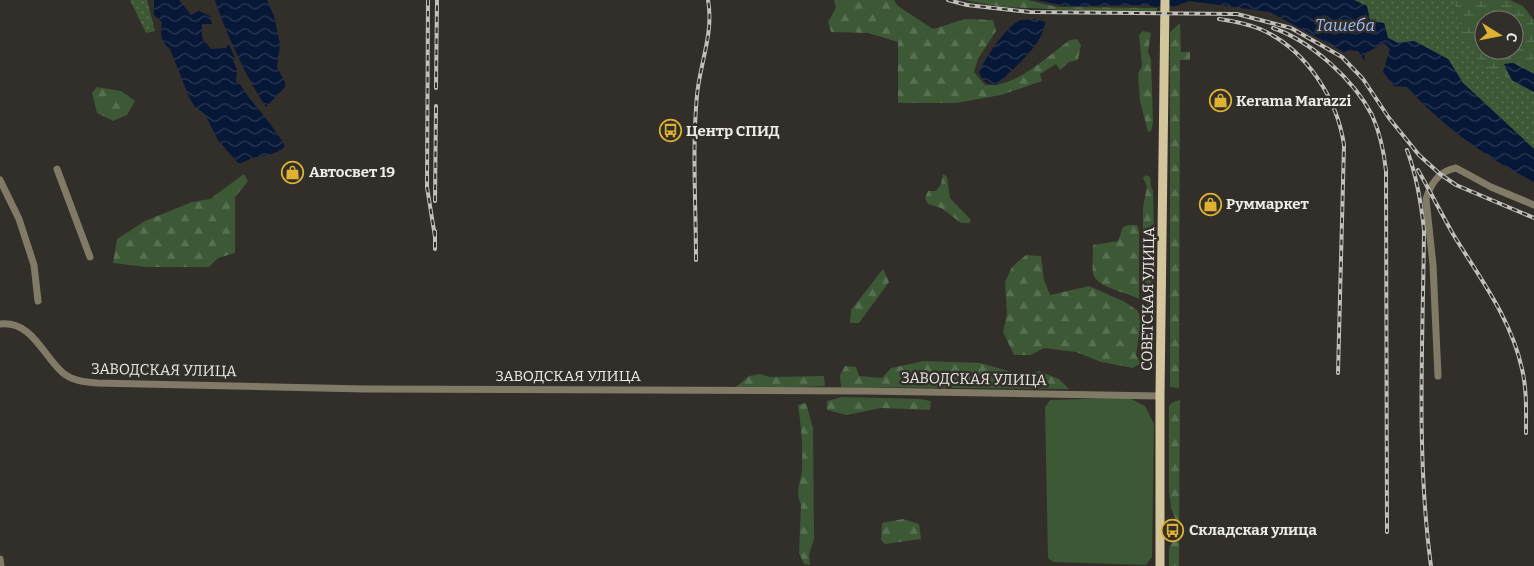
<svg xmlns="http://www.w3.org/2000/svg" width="1534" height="566" viewBox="0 0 1534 566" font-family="Bitter,serif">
  <defs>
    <pattern id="grass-dots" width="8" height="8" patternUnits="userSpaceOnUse" patternTransform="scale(1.25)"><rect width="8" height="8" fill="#3c5835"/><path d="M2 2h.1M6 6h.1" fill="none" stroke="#587052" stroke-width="1.8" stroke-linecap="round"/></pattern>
    <pattern id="forest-firs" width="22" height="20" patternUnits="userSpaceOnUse" patternTransform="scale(1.25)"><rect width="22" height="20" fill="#3c5835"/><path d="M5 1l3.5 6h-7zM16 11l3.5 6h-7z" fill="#587052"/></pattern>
    <pattern id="wetland-marsh" width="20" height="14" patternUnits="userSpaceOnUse" patternTransform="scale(1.25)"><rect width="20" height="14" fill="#3c5835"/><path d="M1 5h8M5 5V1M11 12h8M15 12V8" fill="none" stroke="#587052"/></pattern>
    <pattern id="water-waves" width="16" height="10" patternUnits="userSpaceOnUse" patternTransform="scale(1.25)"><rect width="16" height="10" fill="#061737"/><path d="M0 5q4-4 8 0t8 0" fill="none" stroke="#2b3954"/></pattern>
  </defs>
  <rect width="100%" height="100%" fill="#322e29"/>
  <!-- grass -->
  <path fill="url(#grass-dots)" d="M130 0H147L155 31 146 33Z
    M1354 0H1454L1459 23 1512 80 1534 92V149L1463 83 1448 59 1414 41 1397 43 1388 38 1384 23 1370 21 1367 6Z"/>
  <!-- forest -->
  <path fill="url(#forest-firs)" d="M834 0H894L898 6 933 29 965 19 993 20 996 31 978 59 974 72 985 85C1016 88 1046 57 1070 40L1077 39 1081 45 1078 60 1069 62 1060 70 1056 64 1040 74 1042 81 1001 95 956 103H898V42L868 33 831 32 828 22 836 8Z
    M963 0H1028L1057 7 1157 8 1156 14 1003 7Z
    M1180 23 1181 52H1190V60H1180L1179 388 1170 387V32Z
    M1143 31 1151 33 1148 52 1151 59 1153 123 1151 131 1148 132 1140 101 1138 74 1142 66 1139 35Z
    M97 87 121 91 135 101 127 115 113 121 97 113 92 93Z
    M244 174 248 181 235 197V253L218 258 209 267H146L113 263 117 239 145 221 192 202 210 199Z
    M943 174 947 177 950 198 971 220 969 223H961L941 208 928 204 925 198 928 191H936L941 184Z
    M1146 175 1150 177 1151 187 1153 191 1154 231 1151 235 1154 242V258L1151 270 1155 276 1153 316H1148L1143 260V208L1147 186 1143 178Z
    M1128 225H1137L1139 231V299C1127 292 1096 288 1093 273 1092 264 1093 254 1093 245L1118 241 1123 227Z
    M1026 255 1041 256 1044 280 1050 295 1089 286 1125 302 1138 311 1141 321 1136 355 1141 363 1133 368 1101 362 1076 352 1044 348 1031 355H1014L1003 332 1007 314 1005 282 1012 267Z
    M883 269 889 282 859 323H850L851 310Z
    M924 361 980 363 1026 376 1039 371 1059 379 1069 389 841 387 840 375 845 366 856 367 859 376 882 378 891 368Z
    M760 374 770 377 824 376 825 386 748 389 736 387 749 376Z
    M842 397 920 399 931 401 930 410 881 408 847 415 827 410V401Z
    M1180 400 1179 566H1169V549L1176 532 1177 523 1171 508 1169 491V406L1173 402Z
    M806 403 813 428 814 539 809 555 810 565 804 564 799 553 801 505C794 490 802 482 802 467 803 446 801 425 798 405Z
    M903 519 919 524 921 539 885 544 881 540 882 523Z"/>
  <!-- wetland -->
  <path fill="url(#wetland-marsh)" fill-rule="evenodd" d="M1454 0H1510L1523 6 1534 20V74L1513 63 1504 64 1512 80 1480 63 1459 23ZM1484 20H1514V50H1484Z"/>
  <!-- park -->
  <path fill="#3c5835" d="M1112 398 1131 399 1145 406 1154 424 1152 557 1146 565 1053 562 1048 558 1045 407 1050 400Z"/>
  <!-- water -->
  <path fill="url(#water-waves)" d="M154 0H179L191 15 199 11 210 16 212 24H202V38L211 49 226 48 229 44 235 58 233 60 237 70 236 81C243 87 245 92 250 99 263 114 275 129 285 146 274 157 263 154 250 159 244 161 244 163 238 163L218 140 205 114 195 107 189 97 170 49C160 42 160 33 162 22L154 15Z
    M215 0H267L274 16 280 44 277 67 285 82V87L266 107C245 75 227 36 215 0Z
    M1037 0H1354L1367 6 1370 21 1384 23 1388 38 1398 43 1414 41 1448 59 1463 83 1534 149V182C1487 158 1442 126 1407 87L1394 86 1383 72 1390 49 1384 43 1364 54 1365 61 1358 51 1349 50 1344 52 1270 12 1189 1C1175 8 1162 9 1146 5L1066 6Z
    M1034 19 1045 22C1043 46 1013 68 997 85 987 84 983 82 979 72 986 57 1004 30 1018 21 1023 19 1029 20 1034 19Z
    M1513 63 1534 74V92L1512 80 1504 64Z"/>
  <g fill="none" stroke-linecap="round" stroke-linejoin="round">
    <!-- minor -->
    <path stroke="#817a67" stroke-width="7" d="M57 169 90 257
      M0 180 19 219 34 265 38 301
      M0 324C32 320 43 356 63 373 73 381 85 382 97 383L364 389 866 391 1160 396
      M1438 376 1433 265 1426 199C1431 183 1439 171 1456 168L1491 187 1534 205
      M0 559 1 566"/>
    <!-- major -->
    <path stroke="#d3c69d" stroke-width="9" d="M1160 566V396L1165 0"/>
    <defs>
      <path id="rail" d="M428 0 427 187 435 237
        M948 0 967 5 1030 12 1237 14 1291 28 1342 57 1363 79 1389 118 1419 155 1440 174 1456 185 1534 218
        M1219 19C1233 21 1248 24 1260 29 1306 49 1337 98 1344 145L1338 373
        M1273 28C1311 41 1354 80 1372 115 1380 133 1384 152 1386 171L1387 532
        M436 88 437 0
        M1407 150C1417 177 1421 201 1424 230 1423 342 1416 455 1431 566
        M1418 170C1430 191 1441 213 1453 234 1479 277 1511 318 1522 369 1527 390 1526 411 1526 433
        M435 201 436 106
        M435 231V249
        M696 260C696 206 692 150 697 95 700 63 714 33 708 0"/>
    </defs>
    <!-- rail casing -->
    <use href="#rail" stroke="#c2c0bb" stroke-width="4"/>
    <!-- rail -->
    <use href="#rail" stroke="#322e29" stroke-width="2" stroke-dasharray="5.5" stroke-linecap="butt"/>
  </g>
  <!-- icons -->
  <defs>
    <symbol id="shop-ring" viewBox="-11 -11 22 22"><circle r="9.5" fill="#322e29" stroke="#deb133" stroke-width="1.5"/><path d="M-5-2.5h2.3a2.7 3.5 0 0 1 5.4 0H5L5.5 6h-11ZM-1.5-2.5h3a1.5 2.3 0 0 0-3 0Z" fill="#deb133"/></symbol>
    <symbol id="bus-ring" viewBox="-11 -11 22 22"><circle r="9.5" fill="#322e29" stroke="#deb133" stroke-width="1.5"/><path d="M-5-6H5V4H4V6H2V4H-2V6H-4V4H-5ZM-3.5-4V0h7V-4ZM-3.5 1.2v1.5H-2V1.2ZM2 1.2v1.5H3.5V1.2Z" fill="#deb133"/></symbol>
  </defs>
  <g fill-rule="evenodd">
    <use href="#shop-ring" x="1208" y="88" width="25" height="25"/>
    <use href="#bus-ring" x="658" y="118" width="25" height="25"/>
    <use href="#shop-ring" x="280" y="160" width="25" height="25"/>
    <use href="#shop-ring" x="1198" y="192" width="25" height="25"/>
    <use href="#bus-ring" x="1160" y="518" width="25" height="25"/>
  </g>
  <g text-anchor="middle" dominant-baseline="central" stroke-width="5" stroke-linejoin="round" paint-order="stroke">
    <!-- poi labels -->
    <g font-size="15" font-weight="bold" fill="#edebe7" stroke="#322e29" text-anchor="start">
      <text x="1236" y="101">Kerama Marazzi</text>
      <text x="686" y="131">Центр СПИД</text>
      <text x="309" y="172">Автосвет 19</text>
      <text x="1226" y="204">Руммаркет</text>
      <text x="1189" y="530">Складская улица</text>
    </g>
    <!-- street labels -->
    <g font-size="15" fill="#edebe7" stroke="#322e29">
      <text transform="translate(1148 299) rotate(-89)">СОВЕТСКАЯ УЛИЦА</text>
      <text transform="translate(164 370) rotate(1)">ЗАВОДСКАЯ УЛИЦА</text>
      <text x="568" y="376">ЗАВОДСКАЯ УЛИЦА</text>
      <text transform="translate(974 379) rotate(1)">ЗАВОДСКАЯ УЛИЦА</text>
    </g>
    <!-- water labels -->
    <g font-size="16" font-style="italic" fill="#9bbffd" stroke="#322e29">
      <text x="1345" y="25">Ташеба</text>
    </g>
  </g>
  <!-- north arrow -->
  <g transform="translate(1499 35) rotate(100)"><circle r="24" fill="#322e29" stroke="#7d7a75"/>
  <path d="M0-4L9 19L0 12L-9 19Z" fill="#deb133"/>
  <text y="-8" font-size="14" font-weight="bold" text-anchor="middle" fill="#edebe7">С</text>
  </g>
</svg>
